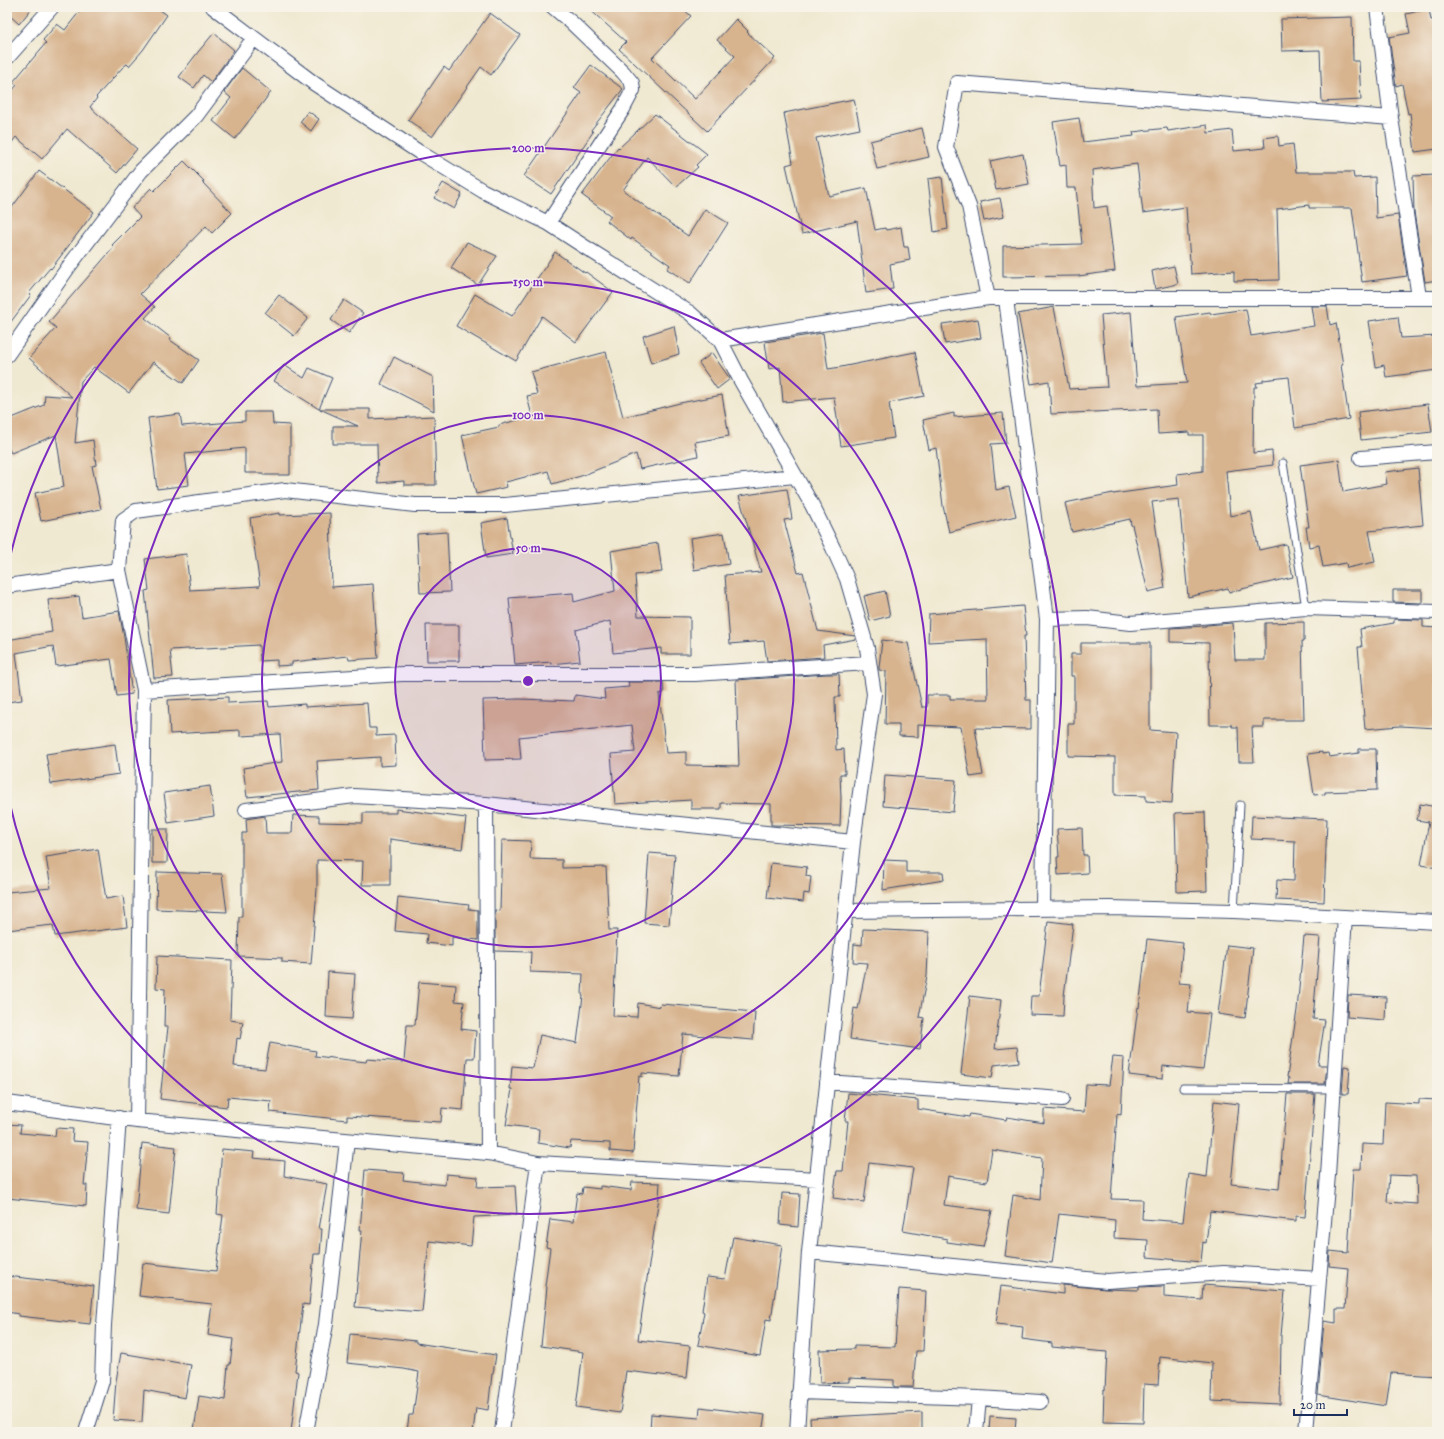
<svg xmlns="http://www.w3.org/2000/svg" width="1444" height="1439" viewBox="0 0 1444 1439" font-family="'IM FELL Great Primer',serif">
  <rect width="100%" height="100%" fill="#f7f3e8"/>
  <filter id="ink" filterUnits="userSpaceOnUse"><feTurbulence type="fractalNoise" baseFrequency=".025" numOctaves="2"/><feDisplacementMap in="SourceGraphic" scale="8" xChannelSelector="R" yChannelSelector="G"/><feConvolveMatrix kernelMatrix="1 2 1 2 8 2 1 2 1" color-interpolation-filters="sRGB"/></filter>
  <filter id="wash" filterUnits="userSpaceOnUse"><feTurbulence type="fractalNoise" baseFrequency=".012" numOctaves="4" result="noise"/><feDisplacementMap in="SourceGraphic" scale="16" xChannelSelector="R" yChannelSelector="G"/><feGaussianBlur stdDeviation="0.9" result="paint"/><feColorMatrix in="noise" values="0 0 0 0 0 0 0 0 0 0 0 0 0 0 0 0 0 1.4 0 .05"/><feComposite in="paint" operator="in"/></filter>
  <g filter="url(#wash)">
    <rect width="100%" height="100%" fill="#f0e9d1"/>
    <g id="blocks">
      <!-- building -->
      <path fill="#d7b38e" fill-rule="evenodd" d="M7 7H33L19 24 7 13Z
        M83 7H156L167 15 143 50 129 66 127 64 123 67 96 97 97 98 90 107 137 149 117 173 67 129 42 159 16 137 7 149V97L17 85 13 82 46 43 43 40 57 24 65 30Z
        M587 7H681L691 16 652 58 695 99 735 56 717 40 736 19 748 31 747 32 775 58 707 131 619 49 626 42Z
        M1429 9 1431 20 1437 19V149L1415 152 1410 113 1408 114 1402 84 1396 86 1389 37 1410 33 1406 14Z
        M490 13 520 35 491 75 481 67 432 137 408 120 444 67 449 71Z
        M1352 17 1353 61H1359L1361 100 1322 102 1320 50 1282 51 1281 19Z
        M214 33 234 50 211 82 203 75 194 88 179 77 198 52Z
        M591 65 623 89 591 130 593 132 551 194 524 176 581 93 574 88Z
        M242 68 271 92 235 139 213 121 231 98 224 92Z
        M854 99 860 129 816 138 829 196 866 188 875 230 885 228 886 230 901 227 904 247H908L910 260 890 264 893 289 866 293 857 221 802 234 786 165 793 163 784 113Z
        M308 111 319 119 311 131 300 122Z
        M655 114 707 154 696 165 698 167 676 187 647 157 623 190 654 213V212L688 236 705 209 728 223 690 283 667 269 670 265 632 238 631 240 607 221 611 216 582 195 618 147 619 148Z
        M1079 118 1083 142 1134 136 1133 132 1167 128 1168 131 1207 125 1208 133 1232 130 1234 151 1265 148 1264 138 1278 136 1279 146 1293 144 1296 172H1353L1354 178 1375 177 1376 218 1398 215 1407 276 1362 282 1352 208H1309V205L1277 209 1279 280 1234 281V271L1191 274 1186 207 1143 213 1137 164 1092 170 1094 208 1107 206 1115 271 1078 276 1003 277V246L1082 244 1076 188H1067L1066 165 1060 166 1053 122Z
        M922 128 929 157 877 169 870 141Z
        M1023 154 1029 184 996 190 990 161Z
        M184 161 204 181 202 182 232 213 212 233 206 226 140 294 155 307 145 318 171 338 170 340 199 360 183 383 153 362 129 393 94 367 81 381 75 443 93 440 96 465 92 466 101 509 41 521 35 493 64 487 56 435 11 453 7 445V420L44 405 45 395 72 397 29 358 56 328 49 322 114 247 112 245 140 217 132 208 151 188 154 191Z
        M39 171 94 212 51 269 50 268 29 293 31 295 7 327V214Z
        M1437 175V280L1425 282 1414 212 1413 176Z
        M942 177 948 229 934 232 928 179Z
        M443 183 462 194 454 209 434 198Z
        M1000 198 1004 217 984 221 980 202Z
        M467 242 497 256 478 285 451 268Z
        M555 252 585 273 586 272 613 292 576 342 542 316 516 361 456 326 475 294 512 316Z
        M1174 266 1178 284 1155 289 1152 271Z
        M279 295 308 318 294 336 265 313Z
        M344 300 363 313 349 333 331 320Z
        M1311 306H1327L1330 325 1336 323 1343 365H1341L1349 419 1295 428 1289 377 1263 380V382L1256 383 1257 387H1254L1253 453 1272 451 1273 465 1226 471 1230 516 1251 512 1259 550 1286 544 1293 577 1229 592 1228 588 1188 597 1179 499 1152 502 1165 588 1148 592 1132 525H1131L1130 519 1072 532 1065 503 1113 493V494L1178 485 1177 474 1203 471V435H1189V432L1158 434 1157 409 1051 414 1049 381 1031 384 1018 314 1054 307 1069 389 1107 387 1101 315 1131 312 1137 386 1187 383 1176 317 1210 312 1211 314 1246 309 1251 336 1314 326Z
        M1398 317 1401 338 1437 336V370L1386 377 1384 365 1376 367 1369 321Z
        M978 319 981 338 945 344 942 324Z
        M674 326 679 354 651 363 643 336Z
        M823 333 828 369 841 367 915 352 924 396 889 403 894 438 841 446 834 397 783 402 780 367 769 369 765 342Z
        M606 352 623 417 680 403 722 395 729 436 695 442 698 456 640 469 636 454 581 476 552 484 548 471 506 482 507 487 476 494 462 435 499 427V425L532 416 527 396 537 394 531 372Z
        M712 353 730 379 717 389 699 363Z
        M394 357 433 377 434 411 381 384Z
        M284 365 304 378 309 368 332 378 319 409 274 381Z
        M1428 404 1432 432 1361 440 1358 412Z
        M320 409H370V419L434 416 436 485H404V481L378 483 377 444H333V426H358Z
        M245 412H272L273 424 290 425V475H263V473H245V448L185 454 189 485 157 489 148 418 180 414 182 426 245 421Z
        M954 413V417L1003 413 1006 443 991 444 996 490 1009 487 1016 516 949 532 943 506 936 448 929 450 923 420Z
        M1339 460 1343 492 1387 484 1385 472 1418 468 1423 525 1369 531 1375 562 1347 568 1346 563 1323 567 1319 545 1309 547 1306 527H1309L1300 465Z
        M787 489 792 519 784 520 798 573 803 572 818 631 855 636 856 639 823 645 824 657 767 661 764 641 730 644 725 575 761 572 739 496Z
        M280 513V515L330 513 332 587 373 584 378 658 349 660 348 656 292 662V665L277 666V660L260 661 259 645 170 650 173 677 154 678 145 591 149 590 145 559 186 554 190 590 260 586 250 518Z
        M507 518 513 554 486 558 481 523Z
        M447 532 450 592 420 593 417 534Z
        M724 533 729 564 694 570 690 538Z
        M658 543 662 572 635 575 638 616 690 617V654H661V648L613 653 610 621 576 630 580 661 551 664V662L515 665 509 598 573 593 574 602 615 591 611 551Z
        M1393 590H1422V603L1393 602Z
        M885 591 890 616 870 621 864 596Z
        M79 596 82 617 119 611 124 637 132 694 117 696 111 659 56 666 53 646 16 653 22 700 7 702V640L52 632 48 600Z
        M1023 606 1026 636H1024L1026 700H1031V729L975 728 983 775 970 777 961 727 918 725V737L899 736V724H885L886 671 879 670V668L882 640 908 643 922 707H927V695H950V699H988L987 639 928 642 929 614Z
        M1394 619 1423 620V627L1437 628V728L1400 726 1365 729 1358 647H1362L1360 629 1394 623Z
        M1304 622V641H1302L1304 720H1264V727H1252L1254 762H1239L1238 727H1232V725H1210L1209 643 1170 642V628L1206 626V625L1233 623 1235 660H1265V623Z
        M426 625H459V661H427Z
        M1081 643H1150V730L1176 732 1172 803 1146 801V796L1115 795V757L1068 756V724H1074V676H1071V654H1081Z
        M827 674H839L840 697H835L836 750 844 749 845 774H840L841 798 840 826 771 825V804L721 803V809H691V800L660 802 659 801 615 804 611 754 635 752 632 725 519 737 521 759 485 760 483 700 520 699 574 701 575 695 605 699 604 689 629 687 628 682H663L664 693 659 694 666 753 686 752V765L739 766 736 680Z
        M228 697V703L268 701 269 707 305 704V707L367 703 369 728H376V736L395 735 396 765 380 766V757L317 761 319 790 247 797 243 768 282 762 280 734 240 736V730L170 734 168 700Z
        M115 744 119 774 51 784 46 754Z
        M1359 749H1376L1377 790 1325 792V794L1314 795 1308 754 1322 752V754L1328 753 1329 757 1359 753Z
        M885 775 956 780 953 812 883 806Z
        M210 786 214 816 168 823 164 793Z
        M1420 804 1437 807V868L1421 865 1429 822 1417 820Z
        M396 809 466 818 462 849 390 839V885H362L363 861 317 860V889L311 964 282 962V958L238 956 239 917H242V833H247L246 819 265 816 266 833H292L293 815 319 816V822L363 823V813H396Z
        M1205 812 1207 891 1177 892 1175 813Z
        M1252 816 1327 819 1324 902 1276 900 1277 880 1294 881 1295 841 1251 839Z
        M1082 828 1083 855H1087L1088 873 1058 875 1057 857H1059L1057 829Z
        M152 829H168L167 863H152Z
        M502 840 531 841 530 859 562 860V868L606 867 609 930H617L613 1016 637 1017 638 1003 660 1007 661 1004 755 1012 753 1040 683 1034 679 1076 642 1073V1077L639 1076 633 1153 610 1151V1143L571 1141 570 1148 538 1143 539 1129 506 1125 512 1089H510L512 1066 533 1068 540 1035 577 1043 583 996 582 995 583 974 530 972 531 952 495 951V910L500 911Z
        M98 849 106 899 123 896 127 927 55 936 53 925 7 930V892L51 888 46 857Z
        M649 853 675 855 669 925 644 923Z
        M884 860 906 861V872H943L944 880 883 890Z
        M771 863 807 867 806 876 811 877 809 894 804 893 803 902 767 898Z
        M157 872 222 874 227 912 156 909Z
        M398 897 469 905 468 909 478 910V940L452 937V946L426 943 427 934 395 931Z
        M1048 921 1073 924 1064 996 1063 1016 1030 1015 1031 996H1039Z
        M863 929 929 932 927 976 919 1017 924 1018 920 1049 850 1039 854 1008 858 1009 867 963 853 962 854 944 862 945Z
        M1304 936 1320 937 1313 1019 1325 1020 1318 1065H1327L1325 1084H1288L1289 1078 1287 1077 1297 1010Z
        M1147 939 1183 943 1179 983 1191 984 1188 1012 1210 1014 1203 1070 1163 1066 1162 1079 1129 1075 1138 1007 1139 1008Z
        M1227 945 1253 948 1245 1018 1218 1014Z
        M157 956 232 960 230 1020 243 1022 240 1039 237 1038 234 1066 265 1069 270 1043 316 1051 315 1056 366 1062 367 1059 404 1062 407 1025H415L419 982 456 985 455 1001 464 1002 461 1029 476 1031 474 1058H467L463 1110 442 1108 441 1122 347 1116V1120L270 1112 271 1101 228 1097 227 1107 160 1099 168 1027H164L165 989 156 988Z
        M328 972 355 974 352 1019 326 1017Z
        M1348 995 1386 997 1385 1020 1347 1017Z
        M970 996 1001 1000 995 1049 1017 1047 1019 1062 994 1065 992 1078 961 1074Z
        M1113 1057 1124 1058 1121 1115 1117 1114 1111 1199 1143 1200 1142 1219 1183 1222 1189 1174 1207 1177 1214 1101 1239 1104 1231 1184 1279 1189 1287 1094H1315L1305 1217 1296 1216V1221L1210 1211 1206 1243 1203 1242 1201 1262 1147 1257 1148 1240 1114 1238 1115 1220 1059 1214 1052 1263 1005 1256 1013 1195 1040 1200 1042 1158 992 1150 987 1182 948 1176 944 1205 992 1211 983 1247 947 1242V1239L903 1231 913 1168 869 1163 864 1202 833 1198 837 1171H843L848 1121H845L848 1093 918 1100V1109L969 1117 970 1114 1006 1120 1007 1117 1044 1123V1109L1084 1112 1086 1084 1109 1085Z
        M1344 1066 1350 1067 1348 1094H1342Z
        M1419 1099 1437 1100V1376L1391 1373 1386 1406 1318 1395 1324 1321 1336 1323V1309H1345L1348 1268 1329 1266 1330 1251 1348 1253 1353 1169H1361L1362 1144 1383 1145 1385 1102 1419 1104ZM1389 1175 1416 1176 1417 1204 1387 1202Z
        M7 1124 21 1125 20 1133 55 1136 56 1128 73 1129 72 1141 88 1142 84 1185H87L86 1206 7 1198Z
        M142 1143 176 1147 169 1214 136 1210Z
        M222 1149 254 1152 253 1158 285 1161 284 1176 327 1184 319 1229H322L320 1254H314L309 1305 303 1304 295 1371 298 1372 291 1432H208L194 1430 199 1396 225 1400 228 1365H230L233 1339 208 1335 212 1304 139 1296 143 1263 216 1271 223 1215 217 1214Z
        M365 1170 404 1173 403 1180 445 1185 446 1174 478 1177 477 1187 515 1186 517 1215 474 1217 471 1246 429 1241 422 1312 355 1307 362 1230H360Z
        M632 1182 660 1183 659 1197 638 1340 690 1346 687 1378 626 1371 620 1413 576 1407 583 1352 541 1346 547 1287 545 1286 550 1248 546 1247 550 1219 573 1222 577 1193 582 1194 583 1187 600 1189V1186L631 1190Z
        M782 1193 800 1194 798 1227 780 1225Z
        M733 1237 782 1245 771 1320 766 1319 760 1356 698 1345 704 1312 702 1311 707 1277 725 1279Z
        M7 1276 94 1286 90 1324 19 1316V1314L7 1312Z
        M1063 1285 1106 1289 1139 1290V1287L1164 1286V1297L1202 1300 1203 1285 1285 1291 1281 1336 1280 1404 1211 1401 1212 1363 1160 1357 1158 1385 1144 1384 1143 1423 1103 1422 1104 1389 1105 1390 1107 1352 1052 1347V1343L1022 1339 1023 1327 996 1324 1001 1286 1063 1294Z
        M899 1289 926 1291 923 1351H916L913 1387H894V1380L849 1378V1382L820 1383 819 1350 854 1349V1346L895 1347Z
        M350 1334 416 1341V1343L496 1355 493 1374H492L488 1410 476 1408 473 1432H407L409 1415H413L419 1372 404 1369 347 1363Z
        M121 1353 191 1365 185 1398 144 1390 142 1422 113 1420 116 1381Z
        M700 1407 765 1415 762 1432H650L651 1414 699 1418Z
        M922 1412V1432H811L810 1418Z
        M990 1416 1016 1418 1015 1432H989Z"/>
    </g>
  </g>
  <g filter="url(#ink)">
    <use href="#blocks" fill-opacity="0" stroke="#3b4b6f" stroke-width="1"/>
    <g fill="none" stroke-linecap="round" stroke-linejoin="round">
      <defs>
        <path id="lane" d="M1283 463 1306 608
          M1234 911 1240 805
          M1183 1088 1334 1089"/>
        <path id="street" d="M213 7 315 84 419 152 483 191 548 223 585 247 690 313 720 340 741 381 812 505 833 548 847 579 867 648 874 694 853 842 809 1252 797 1432
          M1377 7 1391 118 1419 297
          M7 58 52 7
          M548 223 623 109 633 90 632 83 623 72 572 23 553 7
          M988 298 969 206 946 147 957 83 1391 118
          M1006 299 1047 619
          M720 340 988 298H1437
          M7 355 70 265 141 171 196 116 254 38
          M1361 458 1437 452
          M7 586 119 570
          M144 690 402 674H695L869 663
          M486 804 488 1153
          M246 810 354 796 486 804 853 842
          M1043 908 1047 619 1087 618 1130 623 1306 608 1437 612
          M846 911 1110 908 1234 911 1437 922
          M827 1082 1062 1099
          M7 1103 137 1121 488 1153 538 1163 817 1179
          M137 1121 144 690 119 570 123 520 136 511 285 490 415 505H505L795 476
          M809 1252 1107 1281 1224 1273 1319 1279
          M799 1392 979 1398 1040 1402
          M86 1432 102 1381 104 1325 119 1118
          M306 1432 326 1324 347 1141
          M502 1432 538 1163
          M976 1432 979 1398
          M1306 1432 1328 1175 1345 917"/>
      </defs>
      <!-- lane casing -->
      <use href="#lane" stroke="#3b4b6f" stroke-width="9"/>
      <!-- street casing -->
      <use href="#street" stroke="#3b4b6f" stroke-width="16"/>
      <!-- lane -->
      <use href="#lane" stroke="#fff" stroke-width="7"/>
      <!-- street -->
      <use href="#street" stroke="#fff" stroke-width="14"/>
    </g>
  </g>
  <!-- distance rings -->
  <circle cx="528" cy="681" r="133" fill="#7b2cbf" fill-opacity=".12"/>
  <g fill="none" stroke="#7b2cbf" stroke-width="2">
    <circle cx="528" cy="681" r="133"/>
    <circle cx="528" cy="681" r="266"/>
    <circle cx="528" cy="681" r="399"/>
    <path d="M8 566A533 533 0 1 1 8 796"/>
  </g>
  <circle cx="528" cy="681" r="6" fill="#7b2cbf" stroke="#f7f3e8" stroke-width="2"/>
  <g font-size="12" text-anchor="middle" font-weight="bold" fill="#7b2cbf" stroke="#f7f3e8" stroke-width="3" stroke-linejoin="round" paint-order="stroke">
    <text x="528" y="152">200 m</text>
    <text x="528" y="286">150 m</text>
    <text x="528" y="419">100 m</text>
    <text x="528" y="552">50 m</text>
  </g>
  <!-- margin -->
  <rect width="1444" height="1439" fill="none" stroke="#f7f3e8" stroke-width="24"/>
  <!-- scale -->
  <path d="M1294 1409v6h53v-6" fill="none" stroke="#1b2f5e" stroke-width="2"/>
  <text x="1300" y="1409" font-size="12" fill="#1b2f5e" stroke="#f7f3e8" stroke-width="3" paint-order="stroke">20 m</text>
</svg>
